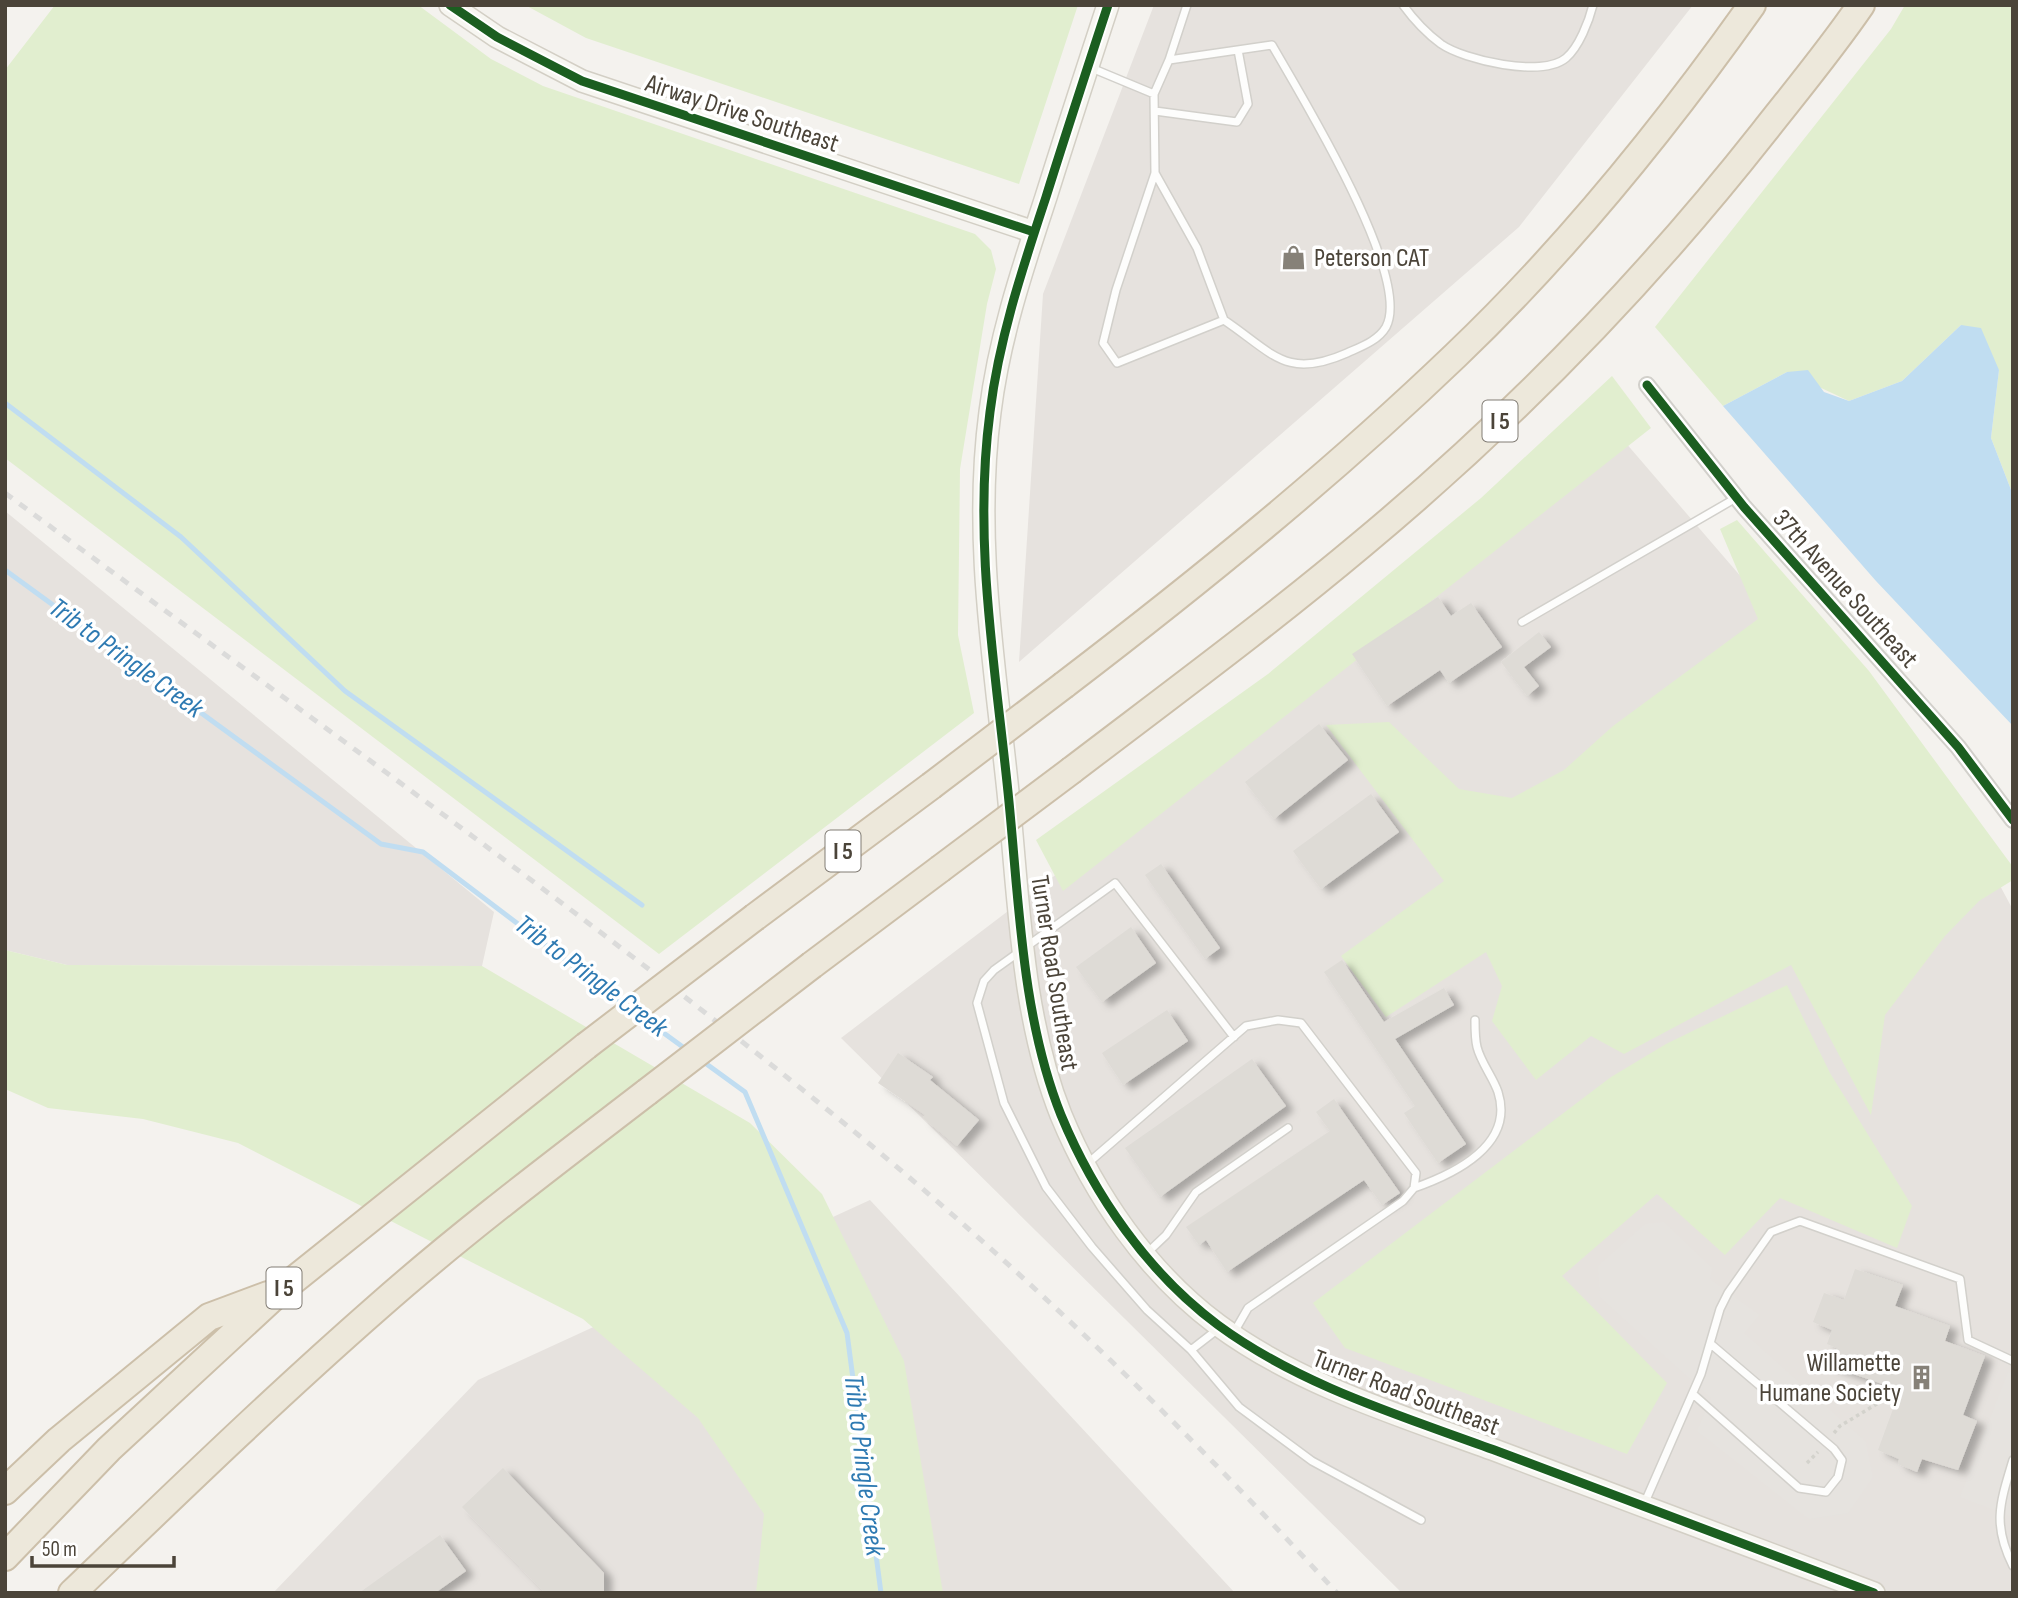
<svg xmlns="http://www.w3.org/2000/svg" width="2018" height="1598" viewBox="0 0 2018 1598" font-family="'Sofia Sans Condensed',sans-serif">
  <defs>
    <filter id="shadow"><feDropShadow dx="8" dy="4.5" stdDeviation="3.5" flood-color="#0004"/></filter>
  </defs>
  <rect width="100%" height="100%" fill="#f4f2ee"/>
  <!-- industrial -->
  <path fill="#e6e2de" d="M1154 5H1693L1519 227 1019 662 1043 294Z
    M1625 442 1989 865 2013 910V1593H1402L841 1038Z
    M5 511 494 912 482 966 67 965 5 950Z
    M870 1200 1235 1593H273L478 1380Z"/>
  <!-- green -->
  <path fill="#e1eecf" d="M55 5H418L491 59 543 86 975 234 991 250 996 269 987 304 960 469 958 635 974 713 659 954 5 458V70Z
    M525 5H1078L1019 184 586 38Z
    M1905 5H2013V495L1991 438 1999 370 1961 325 1902 381 1849 401 1787 372 1723 406 1655 327 1891 29Z
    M1612 376 1651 428 1063 891 1036 840 1268 674 1481 498Z
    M1737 520 1869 671 2013 867V880L1979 901 1945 936 1885 1015 1871 1115 1791 965 1624 1054 1591 1036 1536 1080 1492 1021 1502 986 1486 952 1386 1017 1341 956 1444 881 1326 725 1389 722 1459 789 1512 798 1564 770 1613 726 1758 619 1720 529Z
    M5 950 67 965 482 966 750 1123 822 1194 904 1361 943 1593H756L764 1514 698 1418 583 1319 238 1143 143 1119 48 1108 5 1089Z
    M1787 985 1830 1073 1912 1206 1897 1248 1780 1198 1725 1255 1657 1194 1562 1276 1667 1383 1627 1454 1345 1348 1313 1303 1611 1077 1666 1044Z"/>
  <!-- parking -->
  <path fill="#e6e3df" d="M1664 1222 1712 1268 1710 1279 1759 1315 1744 1333 1866 1442 1873 1477 1848 1513 1809 1519 1697 1431 1711 1398 1600 1297 1598 1266 1645 1224Z
    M2008 1372 2013 1374V1517L1960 1497Z"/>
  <!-- water -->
  <path fill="#c0ddf1" d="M1961 325 1981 328 1999 370 1991 438 2013 495V726L1876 581 1723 406 1787 372 1808 370 1824 392 1849 401 1902 381Z"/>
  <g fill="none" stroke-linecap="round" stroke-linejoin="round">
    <!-- stream -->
    <path stroke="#c0ddf1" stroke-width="5" d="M5 403 181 537 345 691 642 905
      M5 570 381 844 423 852 625 1005
      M639 1015 687 1050
      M701 1060 745 1092 847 1333 881 1593"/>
  </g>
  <!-- building -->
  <path fill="#dedbd6" filter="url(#shadow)" d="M1438 597 1451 616 1471 603 1502 647 1449 683 1440 670 1387 706 1352 654Z
    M1539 632 1551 647 1524 667 1539 686 1527 696 1501 662Z
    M1319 724 1348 760 1274 819 1245 782Z
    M1371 794 1399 832 1321 889 1293 851Z
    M1161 864 1220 948 1205 959 1145 875Z
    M1131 927 1156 963 1102 1002 1076 967Z
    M1342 960 1384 1022 1444 988 1454 1005 1395 1039 1466 1144 1438 1163 1404 1113 1415 1106 1324 972Z
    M1167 1010 1188 1041 1123 1085 1102 1053Z
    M898 1053 933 1077 930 1080 979 1120 957 1146 923 1118 925 1115 878 1083Z
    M1252 1059 1286 1106 1160 1197 1125 1148Z
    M1334 1099 1400 1193 1382 1205 1364 1180 1227 1272 1206 1240 1199 1245 1186 1227 1330 1131 1316 1112Z
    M1855 1269 1903 1285 1895 1306 1950 1326 1945 1341 1985 1356 1963 1415 1977 1421 1958 1470 1922 1459 1917 1472 1898 1464 1899 1459 1878 1450 1900 1390 1830 1366 1837 1348 1827 1344 1832 1330 1813 1322 1824 1293 1844 1300Z
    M503 1468 604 1573V1593H545L462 1507Z
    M440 1535 466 1571 435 1593H359Z"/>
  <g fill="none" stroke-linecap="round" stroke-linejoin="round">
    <defs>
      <path id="lane" d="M1403 5C1414 20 1426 33 1441 44 1464 60 1542 78 1566 58 1579 47 1589 21 1593 5
        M1169 60 1187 5
        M1089 67 1154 94 1169 60 1272 45C1300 94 1413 277 1386 327 1378 341 1360 347 1347 353 1286 380 1273 353 1224 320
        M1154 94 1155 173 1116 290 1103 343 1117 363 1224 320 1197 248 1155 173
        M1155 111 1237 122 1248 104 1238 50
        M1522 622 1736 498
        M1234 1037 1115 883 994 970 984 981 977 1003 1004 1103 1046 1187 1092 1247 1147 1310 1191 1350 1239 1407 1312 1461 1421 1520
        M1087 1164 1246 1026 1278 1020 1301 1023 1416 1173 1414 1188 1403 1201 1248 1308 1233 1334
        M1414 1188C1454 1174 1515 1145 1498 1092 1493 1077 1481 1063 1477 1047 1475 1039 1475 1029 1475 1020
        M1146 1254 1166 1235 1196 1192 1288 1128
        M1191 1350 1218 1329
        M1693 1394 1799 1488 1826 1492 1838 1477 1842 1460 1834 1449 1712 1345
        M2013 1460C2000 1503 1992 1524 2013 1566
        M1645 1502 1701 1374 1720 1309 1728 1293 1771 1232 1800 1221 1960 1279 1968 1340 2013 1361"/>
      <path id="street" d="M1647 385 1744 507 1958 747 2013 820"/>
      <path id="secondary" d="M450 5 497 37 582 81 1034 232
        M1108 5C1087 69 1066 133 1046 197 1023 267 999 338 990 412 973 540 995 665 1008 792 1019 898 1021 1015 1061 1115 1094 1195 1148 1273 1218 1325 1301 1386 1402 1416 1497 1451 1623 1498 1748 1546 1874 1593"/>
      <path id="highway" d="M1064 685C1200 581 1332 474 1456 355 1566 250 1664 129 1752 5
        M1072 770C1169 696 1268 623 1361 545 1509 422 1644 284 1763 133 1796 91 1831 49 1861 5
        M755 917 931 786
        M812 965 940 869
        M5 1491 59 1440 209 1317 268 1295
        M5 1557 109 1449 280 1291 586 1046
        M72 1593C173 1496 273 1399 378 1307 464 1231 556 1162 647 1092"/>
    </defs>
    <!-- lane casing -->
    <use href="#lane" stroke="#d2d0cb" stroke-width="10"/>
    <!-- street casing -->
    <use href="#street" stroke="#d2d0cb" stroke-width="18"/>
    <!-- secondary casing -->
    <use href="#secondary" stroke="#d3cfc5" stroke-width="24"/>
    <!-- highway casing -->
    <use href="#highway" stroke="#ccbfa9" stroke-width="30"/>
    <!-- path -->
    <path stroke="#d3d2cc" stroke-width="3.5" stroke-dasharray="3.5 3.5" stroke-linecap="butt" d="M1834 1433 1840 1426 1900 1390
      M1807 1463 1818 1452"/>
    <!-- lane -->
    <use href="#lane" stroke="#fdfdfc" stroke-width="7"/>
    <!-- street -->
    <use href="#street" stroke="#fdfdfc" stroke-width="14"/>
    <!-- secondary -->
    <use href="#secondary" stroke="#f7f6f1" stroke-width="21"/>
    <!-- highway -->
    <use href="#highway" stroke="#ede8db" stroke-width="26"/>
    <!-- rail -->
    <path stroke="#dbdbda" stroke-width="5" stroke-dasharray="9 9" stroke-linecap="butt" d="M5 493C294 707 589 914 867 1142 1034 1280 1190 1433 1337 1593"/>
    <defs>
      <path id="highway-bridge" d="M931 786 1064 685
        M940 869 1072 770
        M586 1046 755 917
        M647 1092 812 965"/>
    </defs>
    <!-- highway-bridge casing -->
    <use href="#highway-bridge" stroke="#ccbfa9" stroke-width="30" stroke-linecap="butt"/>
    <!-- highway-bridge -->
    <use href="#highway-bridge" stroke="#ede8db" stroke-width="26"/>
    <defs>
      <path id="cycleway" d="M450 5 497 37 582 81 1034 232
        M1108 5C1087 69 1066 133 1046 197 1023 267 999 338 990 412 973 540 995 665 1008 792 1019 898 1021 1015 1061 1115 1094 1195 1148 1273 1218 1325 1301 1386 1402 1416 1497 1451 1623 1498 1748 1546 1874 1593
        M1647 385 1744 507 1958 747 2013 820"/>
    </defs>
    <!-- cycleway casing -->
    <use href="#cycleway" stroke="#fff" stroke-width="13"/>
    <!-- cycleway -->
    <use href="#cycleway" stroke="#1b5e20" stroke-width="9"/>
  </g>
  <!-- icons -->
  <defs>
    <symbol id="shop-bare" viewBox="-9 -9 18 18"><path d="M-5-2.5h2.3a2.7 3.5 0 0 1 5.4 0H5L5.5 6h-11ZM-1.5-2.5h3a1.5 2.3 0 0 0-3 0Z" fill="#868178" stroke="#fff" stroke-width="2.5" paint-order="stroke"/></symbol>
    <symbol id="building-bare" viewBox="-9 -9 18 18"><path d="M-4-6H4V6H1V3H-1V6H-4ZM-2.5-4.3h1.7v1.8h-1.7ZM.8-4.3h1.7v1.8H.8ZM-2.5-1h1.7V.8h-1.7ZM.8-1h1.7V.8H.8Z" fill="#868178" stroke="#fff" stroke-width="2.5" paint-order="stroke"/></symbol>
  </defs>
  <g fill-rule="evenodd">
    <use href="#shop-bare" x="1276" y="240" width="35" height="35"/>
    <use href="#building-bare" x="1904" y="1360" width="35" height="35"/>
  </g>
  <g text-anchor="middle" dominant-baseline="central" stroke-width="7" stroke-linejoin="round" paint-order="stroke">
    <!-- shield labels -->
    <g fill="#fff" stroke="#817c74" stroke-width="2">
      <rect x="1482.5" y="400.5" width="35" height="41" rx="5"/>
      <rect x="825.5" y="830.5" width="35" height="41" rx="5"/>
      <rect x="266.5" y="1267.5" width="35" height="41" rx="5"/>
    </g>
    <g font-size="24" font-weight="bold" fill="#4b4439">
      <text x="1500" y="421">I 5</text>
      <text x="843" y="851">I 5</text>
      <text x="284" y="1288">I 5</text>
    </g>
    <!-- street labels -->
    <g font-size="26" fill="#4b4439" stroke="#fff">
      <text transform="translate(742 114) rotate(18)">Airway Drive Southeast</text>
      <text transform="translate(1845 589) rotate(48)">37th Avenue Southeast</text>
      <text transform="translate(1054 973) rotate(81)">Turner Road Southeast</text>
      <text transform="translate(1406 1393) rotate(21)">Turner Road Southeast</text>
    </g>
    <!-- poi labels -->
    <g font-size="26" fill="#4b4439" stroke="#fff" text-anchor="start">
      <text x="1314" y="258">Peterson CAT</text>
      <text x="1901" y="1363" text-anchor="end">Willamette<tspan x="1901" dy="30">Humane Society</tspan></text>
    </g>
    <!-- water labels -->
    <g font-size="28" font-style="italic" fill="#2e7ab2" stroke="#fff">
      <text transform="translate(126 658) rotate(36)">Trib to Pringle Creek</text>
      <text transform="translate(591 976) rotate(37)">Trib to Pringle Creek</text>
      <text transform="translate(864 1465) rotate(83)">Trib to Pringle Creek</text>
    </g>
  </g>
  <!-- border -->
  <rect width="2018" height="1598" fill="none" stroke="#4b4439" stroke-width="14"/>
  <!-- scale -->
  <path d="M32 1556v10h142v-10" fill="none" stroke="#4b4439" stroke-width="3.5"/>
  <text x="42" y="1556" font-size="21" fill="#4b4439" stroke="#ffffff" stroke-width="5" paint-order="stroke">50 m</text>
</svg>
